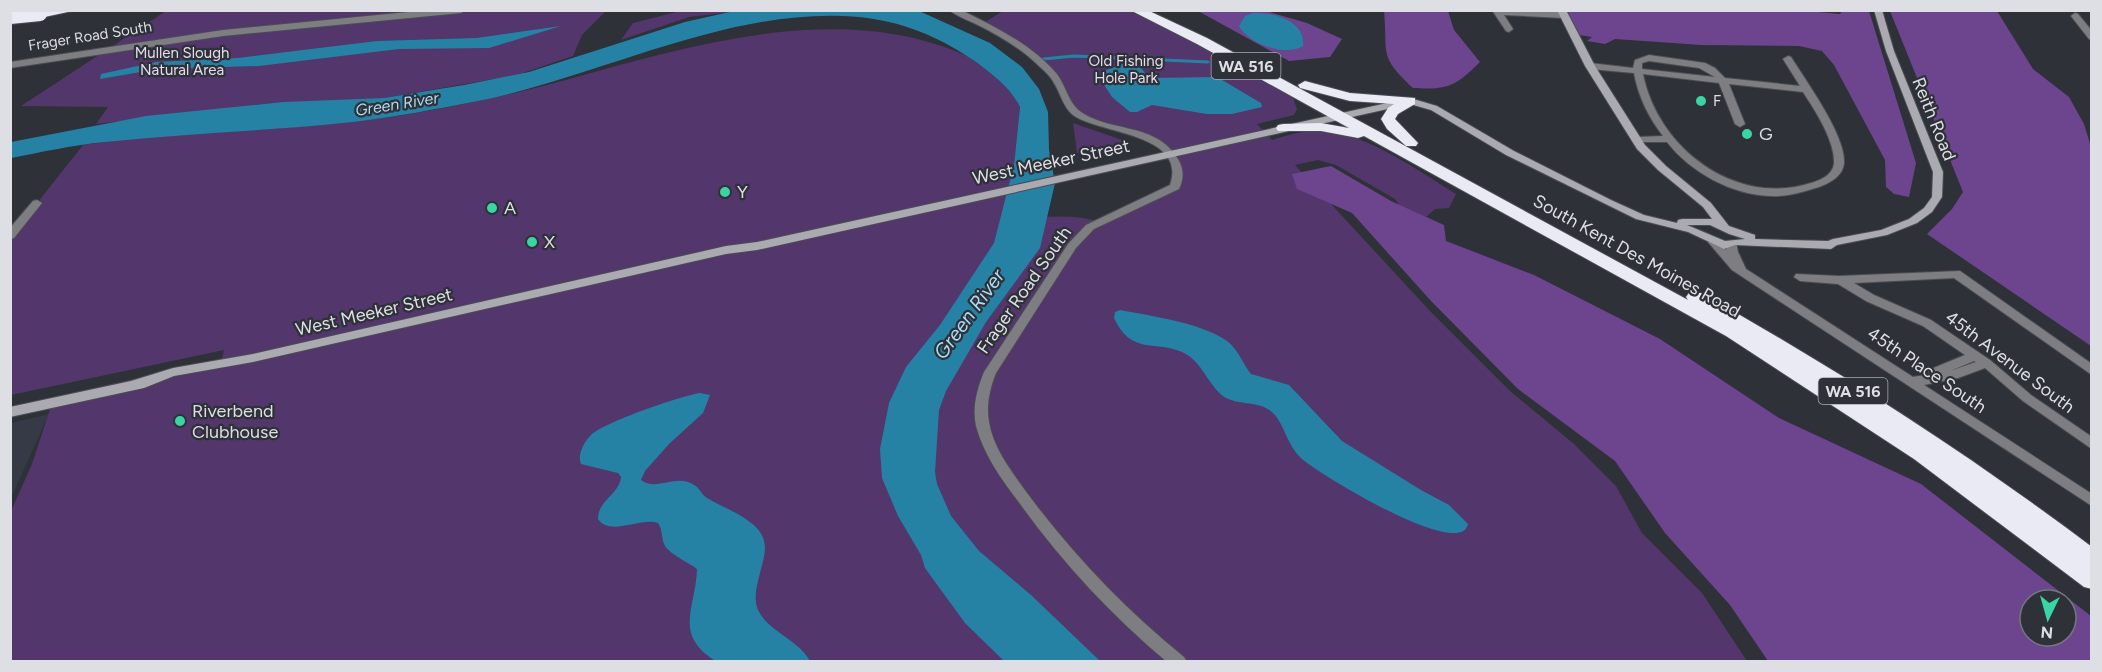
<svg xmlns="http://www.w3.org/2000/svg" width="2102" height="672" viewBox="0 0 2102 672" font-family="Figtree,sans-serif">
  <rect width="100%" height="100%" fill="#2e3138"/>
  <!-- built -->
  <path fill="#353a46" d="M49 414 11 498V423Z"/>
  <!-- green -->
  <path fill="#53366b" d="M166 11H606L582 35 573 56 517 75 384 98 262 104 96 124 108 107 21 106Z
    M680 11H740L689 17 621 40 633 23Z
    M1003 11H1136L1290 90 1297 109 1294 115 1257 124 1272 140C1289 135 1308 129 1327 131 1370 136 1419 171 1456 194L1449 208 1435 209 1426 217 1400 206 1395 199 1336 165 1318 160 1295 165 1430 311 1510 391 1574 444 1616 486 1642 533 1702 593 1747 661H11V511L32 464 54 397 222 359 224 350 11 395V236L83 145C187 130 293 132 397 116 454 107 510 95 566 80 695 44 841 0 967 56 987 70 1010 85 1020 107L1014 165 1000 222C1035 218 1067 212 1101 222L1175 187 1176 164 1156 141 1078 114 1045 66 982 24Z
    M1073 123 1128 142 1077 153Z"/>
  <!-- forest -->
  <path fill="#6d448e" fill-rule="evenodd" d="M1797 10 1840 14 1842 11H1869L1916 163 1909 197 1894 194 1886 187 1885 160 1834 65 1822 51 1799 46 1701 45 1615 39 1605 44 1587 41 1592 37 1579 35 1565 11Z
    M1198 11H1266L1307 23 1342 39 1330 57 1289 61Z
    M1384 11H1448L1454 30 1480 62C1455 87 1447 90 1413 88 1378 55 1388 55 1384 11Z
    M1890 11H1997L2033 69 2069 97 2084 124 2091 147V346L1927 234 1952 209 1963 192Z
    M1331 166 1391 201 1444 225 1446 241 1534 275 1660 339 1779 418 1921 484 2091 616V661H1768L1730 605 1665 533 1615 461 1518 389 1431 301 1352 213 1297 189 1292 174ZM2030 600H2066V636H2030Z"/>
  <!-- water -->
  <path fill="#2682a5" d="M734 11H919L990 43 1022 67 1039 89 1048 112 1049 150 1055 183 1040 248 986 322 946 391 939 410 935 472 937 484 951 516 979 551 1031 595 1100 661H1004L965 623 925 568 921 555 898 516 882 478 880 449 889 403 906 367 940 325 994 243 1014 165 1020 107C1011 88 992 74 976 62 934 33 894 18 843 16 722 11 597 77 478 101 437 109 395 117 353 122 270 131 187 133 105 142 73 145 42 152 11 158V142L146 116 284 102 384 98 464 85 529 72 685 22Z
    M1253 13C1274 12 1306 21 1303 46 1286 57 1248 44 1239 26L1245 16Z
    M561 26 489 48 399 49 259 66 158 69 100 79 101 74 156 62 238 58 377 41 477 38Z
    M1123 64 1140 66 1147 76 1152 78 1217 77 1261 103 1262 107 1232 114H1207L1152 105 1137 112H1130L1112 97 1099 77 1101 72Z
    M1120 310C1151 316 1202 323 1227 341 1239 350 1242 363 1251 374L1289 385 1342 441 1421 490 1449 505 1468 524C1461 561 1319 474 1302 459 1286 444 1285 425 1273 413 1259 400 1242 406 1226 398 1208 387 1203 361 1182 352 1153 340 1131 355 1114 318L1115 312Z
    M700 393 710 395 703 413 669 444 645 471 641 480C656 492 677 473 694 485 700 488 701 494 707 498 723 508 760 520 764 541 767 551 762 564 760 573 757 585 753 598 758 610 769 632 799 640 810 661L717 662C672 635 696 608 697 569 689 563 670 554 665 546 661 539 663 530 658 523 641 517 610 537 598 519 598 500 619 495 621 477L618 473 581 464C577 455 584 442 591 435 605 422 680 396 700 393Z"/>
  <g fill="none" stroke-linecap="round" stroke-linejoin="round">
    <!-- stream -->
    <path stroke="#2682a5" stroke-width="3" d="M1043 59 1074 56 1208 62"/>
    <defs>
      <path id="street" d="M429 10H465L461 13 223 36 10 68V62L223 30Z
        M949 10H961C995 27 1031 44 1056 73 1066 85 1068 103 1081 112 1112 133 1156 122 1178 159 1184 169 1184 179 1179 189L1094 229 1076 248 996 373C990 388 986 405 989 422 993 448 1012 472 1027 493 1073 555 1125 609 1184 657L1187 662H1167C1110 614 1061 561 1018 501 1001 479 983 453 976 426 972 407 977 389 984 372L1068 244 1086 225 1170 185C1188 133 1099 134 1073 115 1063 107 1061 94 1054 83 1051 77 1045 71 1039 66 1022 49 1000 36 978 25 968 20 958 17 949 10Z
        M1492 10 1563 12 1567 15 1563 18 1504 15 1513 29 1509 32 1506 31Z
        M2075 13 2078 14 2092 31V40L2089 39 2071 16Z
        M1649 55 1705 63 1715 68 1725 78 1800 86 1783 59 1788 56 1791 57C1806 81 1846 136 1844 163 1843 176 1830 183 1819 187 1803 192 1787 197 1770 196 1732 195 1690 172 1667 142H1634V138L1637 137 1663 136C1649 118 1638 96 1634 73L1590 69 1585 66 1590 63 1633 68 1635 60ZM1649 61 1699 68 1715 77 1642 69V63ZM1643 74 1719 83 1735 124 1740 127 1745 124 1729 84 1803 92C1815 110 1835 141 1834 163 1833 175 1821 180 1811 183 1736 207 1658 149 1643 74Z
        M37 200 42 203 14 238 10 239V228L33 201Z
        M1713 239 1717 240 1726 250 1728 242H1736L1738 252 1746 269 1913 377 1930 374 1929 372 1931 369 1965 355 1923 326 1866 301 1838 284 1800 281 1794 277 1796 274 1839 276 1960 271 2092 364V375L1954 278 1854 283 1874 295 1931 320 1990 360 2031 395 2092 437V449L2023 401 1985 368 1958 378 1924 385 2092 494V506L1732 270 1708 242ZM1974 361 1976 362 1950 371Z"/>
      <path id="secondary" d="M1557 10H1566L1595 66 1645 145 1666 166 1711 203 1729 226 1755 235V239L1828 241 1833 239 1881 230 1909 219 1924 208 1932 197 1933 172 1886 51 1874 10H1882L1894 51 1943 172 1942 197 1932 212 1917 223 1887 235 1837 245 1831 249 1735 245 1724 249 1720 247 1688 232 1636 219 1506 155 1431 110 1410 104 757 250 726 254 253 362 174 376 144 388 10 417V407L131 381 173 368 253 354 726 246 757 242 1410 98 1437 106 1514 151 1611 200 1644 215 1677 223 1678 220 1682 219H1712L1703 207 1658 170 1637 149 1585 66ZM1687 225H1710L1729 234 1745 239 1725 241Z"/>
      <path id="highway" d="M39 10H77L40 18 34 14Z
        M1130 10H1147L1207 38 1688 300 1686 297 1689 293H1701C1837 369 1967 453 2092 547V589L2084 587 1914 459 1726 336 1364 136 1358 138 1321 131H1278L1276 128 1278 125 1283 124 1321 123 1349 128 1197 44Z
        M1305 81 1350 93 1415 98V104L1398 114 1395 119 1418 143 1416 146H1406L1387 129 1381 119 1388 108 1394 104 1350 101 1300 88 1298 85Z"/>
    </defs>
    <!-- street casing -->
    <use href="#street" stroke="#4a4d54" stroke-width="2"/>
    <!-- secondary casing -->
    <use href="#secondary" stroke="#4a4d54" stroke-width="2"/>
    <!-- highway casing -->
    <use href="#highway" stroke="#4a4d54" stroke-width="2"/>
    <!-- street -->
    <use href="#street" fill="#7e7e82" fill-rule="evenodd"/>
    <!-- secondary -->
    <use href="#secondary" fill="#aaaab0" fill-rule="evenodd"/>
    <!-- highway -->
    <use href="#highway" fill="#eaeaf4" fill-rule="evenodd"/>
    <defs>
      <path id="highway-bridge" d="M10 17 40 14"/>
    </defs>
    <!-- highway-bridge casing -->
    <use href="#highway-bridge" stroke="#4a4d54" stroke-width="16" stroke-linecap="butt"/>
    <!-- highway-bridge -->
    <use href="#highway-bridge" stroke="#eaeaf4" stroke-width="14"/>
  </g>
  <!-- markers -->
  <g fill="#3bd4a4" stroke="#2e3138" stroke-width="2">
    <circle cx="1701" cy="101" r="6"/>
    <circle cx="1747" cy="134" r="6"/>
    <circle cx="725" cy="192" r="6"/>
    <circle cx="492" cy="208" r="6"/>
    <circle cx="532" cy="242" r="6"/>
    <circle cx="180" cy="421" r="6"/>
  </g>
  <g text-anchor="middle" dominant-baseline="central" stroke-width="4.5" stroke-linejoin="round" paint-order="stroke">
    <!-- far-street labels -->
    <g font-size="15" fill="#dddfe4" stroke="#2e3138">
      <text transform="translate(90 36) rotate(-9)">Frager Road South</text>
    </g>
    <!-- far-park labels -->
    <g font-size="15" fill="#e5dbf0" stroke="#2e3138">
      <text x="182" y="53">Mullen Slough<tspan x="182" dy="17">Natural Area</tspan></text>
      <text x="1126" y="61">Old Fishing<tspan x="1126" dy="17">Hole Park</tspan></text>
    </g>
    <!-- far-poi labels -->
    <g font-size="15" fill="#dddfe4" stroke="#2e3138" text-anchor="start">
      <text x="1713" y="101">F</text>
    </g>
    <!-- shield labels -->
    <g fill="#2e3138" stroke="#a8abb0" stroke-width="1.5">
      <rect x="1211.5" y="53" width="69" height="26" rx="4.5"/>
      <rect x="1818.5" y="378" width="69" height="26" rx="4.5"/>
    </g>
    <g font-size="16" font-weight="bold" fill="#dddfe4">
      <text x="1246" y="66">WA 516</text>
      <text x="1853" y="391">WA 516</text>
    </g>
    <!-- far-water labels -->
    <g font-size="16" font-style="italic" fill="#aaddf4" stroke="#2e3138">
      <text transform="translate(397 104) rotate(-9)">Green River</text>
    </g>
    <!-- street labels -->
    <g font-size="18" fill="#dddfe4" stroke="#2e3138">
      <text transform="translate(1934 119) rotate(68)">Reith Road</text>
      <text transform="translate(1051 162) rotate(-12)">West Meeker Street</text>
      <text transform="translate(1637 256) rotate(29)">South Kent Des Moines Road</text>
      <text transform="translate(1024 290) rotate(-55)">Frager Road South</text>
      <text transform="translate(374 312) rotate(-13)">West Meeker Street</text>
      <text transform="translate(2010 362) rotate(37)">45th Avenue South</text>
      <text transform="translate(1927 370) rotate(34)">45th Place South</text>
    </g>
    <!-- poi labels -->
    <g font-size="18" fill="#dddfe4" stroke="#2e3138" text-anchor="start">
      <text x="1759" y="134">G</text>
      <text x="737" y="192">Y</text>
      <text x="504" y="208">A</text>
      <text x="544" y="242">X</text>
      <text x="192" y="411">Riverbend<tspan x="192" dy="21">Clubhouse</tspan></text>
    </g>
    <!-- water labels -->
    <g font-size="20" font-style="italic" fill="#aaddf4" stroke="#2e3138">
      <text transform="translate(969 314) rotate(-54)">Green River</text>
    </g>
  </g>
  <!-- border -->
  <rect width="2102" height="672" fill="none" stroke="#dddfe4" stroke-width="24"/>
  <!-- north arrow -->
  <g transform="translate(2048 618) rotate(185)"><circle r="28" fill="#2e3138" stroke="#74777d" stroke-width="1.5"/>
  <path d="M0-4.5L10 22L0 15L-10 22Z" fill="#3bd4a4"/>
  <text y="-9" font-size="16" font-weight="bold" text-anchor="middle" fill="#dddfe4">N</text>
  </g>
</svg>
